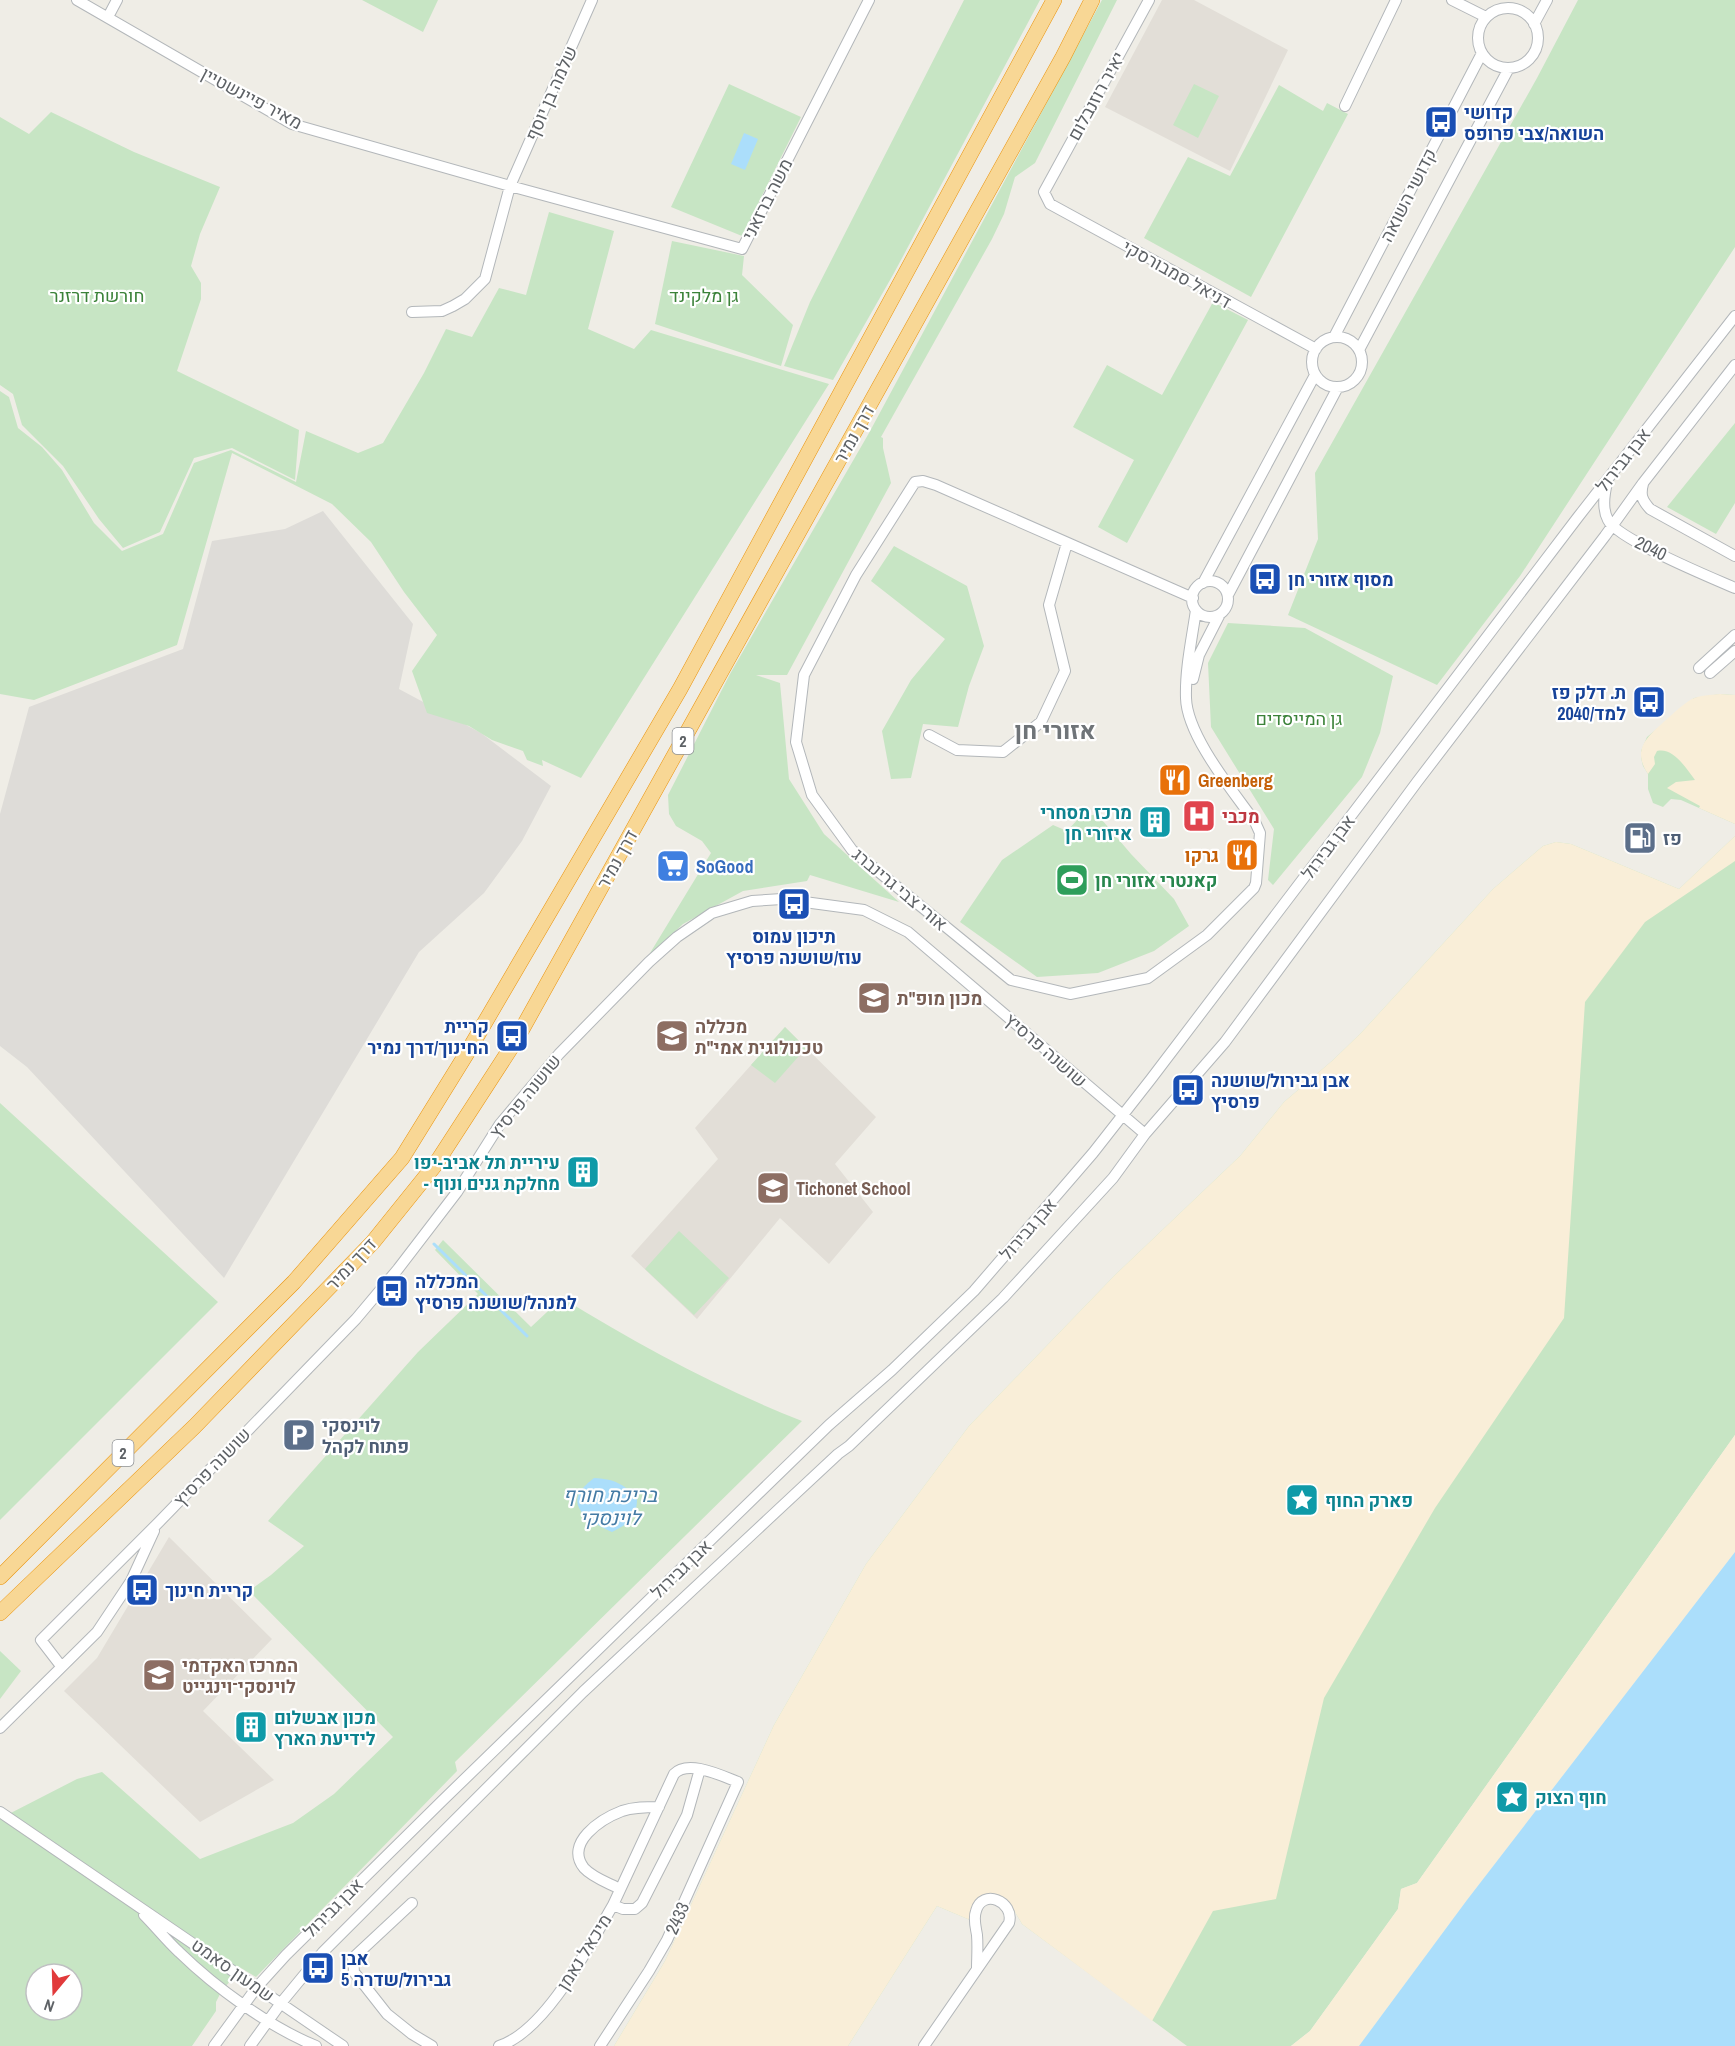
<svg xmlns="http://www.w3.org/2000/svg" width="1735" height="2046" viewBox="0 0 1735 2046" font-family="'Archivo Narrow',Heebo,sans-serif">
  <rect width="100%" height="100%" fill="#efede6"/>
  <!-- industrial -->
  <path fill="#dedcd8" d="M323 511 413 624 399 689 481 733 551 786 522 841 484 893 419 952 224 1278 27 1067 0 1046V814L29 707 183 649 212 541 285 529Z"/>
  <!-- education -->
  <path fill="#e2ded7" d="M1162 0H1194L1288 50 1230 171 1105 107Z
    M785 1027 876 1117 835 1164 873 1212 829 1264 780 1218 697 1319 631 1256 718 1159 695 1128Z
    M169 1537 272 1639 203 1711 274 1780 200 1822 64 1691 97 1658Z"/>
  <!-- green -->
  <path fill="#c7e5c4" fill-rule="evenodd" d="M362 0H438L423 32Z
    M964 0H1040L894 273 833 380 784 366 810 302Z
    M1102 0H1117L1035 163 1015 177 1004 214 992 239 881 437 883 438V448L891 483 787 675H756L780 683 789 779 824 834 899 902 810 875 807 881 743 891 683 924 647 958 711 853 702 841 676 826 669 814 668 795 730 674 869 433Z
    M1578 0H1735V247L1520 576 1437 685 1288 615 1318 539 1315 473 1537 78Z
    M729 84 801 117 742 236 671 207Z
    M1194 84 1219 96 1198 138 1173 125Z
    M1279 85 1323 111 1327 103 1348 114 1251 297 1144 238 1188 157 1230 176Z
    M51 112 134 152 220 187 200 234 191 266 201 283V299L177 371 299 430 295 480 232 448 194 458 160 532 123 548 99 519 63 466 22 425 13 394 0 385V117L29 134Z
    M549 212 614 231 588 329 634 349 651 330 829 384 581 778 542 760 543 766 527 760 523 751 492 740 469 726 427 713 412 671 437 635 404 592 371 542 332 504 232 453 177 645 34 700 0 694V391L9 397 18 428 42 447 62 470 94 523 122 551 163 534 194 463 231 450 296 482 306 431 358 453 383 443 424 373 446 329 472 337 499 288 526 295Z
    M672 241 744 256 742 275 793 325 781 366 655 324Z
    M1213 302 1248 320 1127 543 1098 527 1134 460 1073 427 1107 365 1162 395Z
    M1735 423V503L1716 534 1667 507Z
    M894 546 967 586 984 646 969 686 958 727 923 724 911 778 891 779 882 731 911 680 945 639 871 581Z
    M1228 623 1305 628 1393 676 1380 733 1362 777 1273 885 1268 880 1274 829 1211 727 1208 663Z
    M1720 694 1735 695V824L1681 800 1671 799 1663 807 1653 803 1648 789V774L1643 766 1641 758V751L1647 737 1694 698Z
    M1097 814 1131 854 1174 899 1189 926 1154 951 1098 973 1037 977 960 922 1002 860 1053 825 1067 831 1079 818Z
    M1735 836V1435L1417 1883 1401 1889 1398 1909 1310 2031 1291 2046H1187L1022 1924C1012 1907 1009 1898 990 1893L978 1899 970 1920 937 1906 848 2046H614L665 1961 774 1725 866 1564 969 1426 1115 1275 1240 1156 1284 1102 1333 1060 1361 1033 1493 889 1543 846 1556 842 1571 844 1679 889Z
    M785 1027 806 1048 775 1083 751 1065Z
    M0 1103 218 1302 0 1520Z
    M679 1231 729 1278 694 1315 645 1269Z
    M443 1240 531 1327 562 1298C639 1345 718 1388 802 1421L455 1762 457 1771 256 1977 241 1968 221 1992 216 2002V2011L192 2046H0V1815L3 1817 77 1779 102 1772 200 1859 293 1823 334 1794 393 1737 249 1591 271 1575 304 1546 268 1521 418 1352 478 1294 435 1250ZM36 1974H72V2010H36Z
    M0 1651 21 1671 0 1699Z"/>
  <!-- sand -->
  <path fill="#f9eed8" d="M1720 694 1735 695V824L1699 808 1700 806 1667 788 1676 782 1695 780C1686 768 1673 747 1657 751L1654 757 1655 764 1648 774C1631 749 1648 736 1666 720 1674 713 1683 704 1692 699 1700 695 1711 695 1720 694Z
    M1735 836V861L1645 922 1585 1002 1564 1318 1435 1508 1324 1698 1276 1899 1213 1911 1152 2021 1022 1924C1012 1907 1009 1898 990 1893L978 1899 970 1920 937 1906 848 2046H614L665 1961 774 1725 866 1564 969 1426 1115 1275 1240 1156 1284 1102 1333 1060 1361 1033 1493 889 1543 846 1556 842 1571 844 1679 889Z
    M1735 1435V1552L1467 1900 1359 2046H1291L1310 2031 1398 1909 1401 1889 1417 1883Z"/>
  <!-- water -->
  <path fill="#abdefb" d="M744 133 758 139 745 170 731 164Z
    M594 1478C613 1479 624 1483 637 1499 637 1518 628 1524 612 1532 598 1526 568 1511 580 1492 583 1487 589 1482 594 1478Z
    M1735 1552V2046H1359L1467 1900Z"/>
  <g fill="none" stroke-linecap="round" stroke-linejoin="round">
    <!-- stream -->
    <path stroke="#abdefb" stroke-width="3" d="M434 1244 527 1336"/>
    <defs>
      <path id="minor" d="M77 0 292 124 510 186 742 249 869 0
        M1149 0 1044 192 1050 204 1316 349
        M1452 0 1486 17
        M1478 38a30 30 0 1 1 60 0a30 30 0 1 1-60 0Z
        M108 17 117 0
        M1534 24 1547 0
        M1345 106 1396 0
        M412 312 442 311 453 306 465 299 485 279 510 186 592 0
        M1334 337 1482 53
        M1312 362a25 25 0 1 1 50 0a25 25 0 1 1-50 0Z
        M1359 350 1509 68
        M1607 483C1604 495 1602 509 1608 520 1617 539 1712 578 1735 588
        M1643 484C1640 495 1642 500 1650 509L1735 556
        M1192 599a18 18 0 1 1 36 0a18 18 0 1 1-36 0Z
        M1203 583 1315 375
        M1228 595 1338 387
        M1193 598 936 485 923 481 915 482 856 575 804 675 796 742 812 795 852 850 1011 980 1070 994 1148 978 1207 935 1254 888 1256 883 1260 833 1255 822C1233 791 1187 736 1186 698 1185 669 1192 638 1196 610
        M1699 668 1735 635
        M1710 673 1735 651
        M1193 679 1199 655 1220 614
        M929 735 957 750 1003 752 1041 722 1065 671 1049 605 1067 543
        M61 1666 41 1640 158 1523 356 1319 398 1269 457 1192 500 1124 559 1054 649 962 677 937 712 913 752 901 782 899 864 910 908 932 1145 1134
        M0 1728 97 1632 131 1581 154 1531
        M0 1812 343 2046
        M620 1889C609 1883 593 1878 584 1868 564 1843 601 1819 622 1811 634 1807 646 1807 659 1807
        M412 1903 353 1958 354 1972 387 2014 412 2034 432 2046
        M144 1915C156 1927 167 1941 179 1952 215 1987 269 2027 316 2046
        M214 2046 257 1987 286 1955 442 1801 829 1425 892 1370 974 1291 1093 1153 1151 1079 1578 517 1735 316
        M250 2046 281 2003 323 1952 583 1692 838 1454 849 1446 1003 1298 1113 1178 1145 1134 1225 1042 1417 782 1605 536 1643 483 1735 365
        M499 2046C546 2031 589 1946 613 1905L623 1909H635L642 1903 687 1815 700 1769
        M600 2046 649 1971 667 1940 738 1782C722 1776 688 1759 674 1774L613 1905
        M924 2046 1009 1923C1015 1901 982 1888 976 1911 973 1919 976 1928 977 1935 978 1947 977 1958 977 1969"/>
      <path id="highway" d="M0 1577 294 1282 402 1158 467 1053 680 689 1054 0
        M0 1613 195 1426 373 1242 435 1165 516 1040 1063 57 1092 0"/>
    </defs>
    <!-- minor casing -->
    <use href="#minor" stroke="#b3b7ba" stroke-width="12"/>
    <!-- highway casing -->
    <use href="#highway" stroke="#ea930b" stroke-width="16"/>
    <!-- minor -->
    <use href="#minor" stroke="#fff" stroke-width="10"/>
    <!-- highway -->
    <use href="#highway" stroke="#f8d795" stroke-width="15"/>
  </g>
  <!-- icons -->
  <defs>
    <symbol id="bus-square" viewBox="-11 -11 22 22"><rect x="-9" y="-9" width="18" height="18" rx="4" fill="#1a4fb4" stroke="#fff"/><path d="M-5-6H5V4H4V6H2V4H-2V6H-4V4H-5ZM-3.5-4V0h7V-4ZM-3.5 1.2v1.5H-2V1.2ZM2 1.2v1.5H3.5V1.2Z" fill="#fff"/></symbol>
    <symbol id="restaurant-square" viewBox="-11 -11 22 22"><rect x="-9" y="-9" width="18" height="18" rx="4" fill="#e8710a" stroke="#fff"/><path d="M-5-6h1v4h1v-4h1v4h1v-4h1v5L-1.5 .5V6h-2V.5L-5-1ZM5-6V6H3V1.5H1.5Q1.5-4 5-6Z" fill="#fff"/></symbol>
    <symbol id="hospital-square" viewBox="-11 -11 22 22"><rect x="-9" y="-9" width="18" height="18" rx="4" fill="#e0444e" stroke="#fff"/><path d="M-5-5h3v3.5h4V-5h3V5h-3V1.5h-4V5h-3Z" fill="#fff"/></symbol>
    <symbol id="building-square" viewBox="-11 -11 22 22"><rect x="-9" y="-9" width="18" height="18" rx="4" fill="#0f9aa8" stroke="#fff"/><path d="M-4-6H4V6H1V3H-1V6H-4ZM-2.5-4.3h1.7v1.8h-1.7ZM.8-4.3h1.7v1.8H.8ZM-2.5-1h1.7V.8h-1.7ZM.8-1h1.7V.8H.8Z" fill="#fff"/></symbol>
    <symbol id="fuel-square" viewBox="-11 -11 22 22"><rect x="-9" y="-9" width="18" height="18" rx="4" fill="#5c6f8a" stroke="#fff"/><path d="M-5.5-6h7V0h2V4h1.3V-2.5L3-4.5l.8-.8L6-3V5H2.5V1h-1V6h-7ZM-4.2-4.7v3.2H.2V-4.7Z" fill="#fff"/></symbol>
    <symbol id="supermarket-square" viewBox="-11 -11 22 22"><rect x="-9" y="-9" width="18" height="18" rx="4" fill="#3f7fe0" stroke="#fff"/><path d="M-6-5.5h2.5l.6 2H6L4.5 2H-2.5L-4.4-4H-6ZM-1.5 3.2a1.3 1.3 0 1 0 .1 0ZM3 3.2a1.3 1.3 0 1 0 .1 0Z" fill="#fff"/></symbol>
    <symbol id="stadium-square" viewBox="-11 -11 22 22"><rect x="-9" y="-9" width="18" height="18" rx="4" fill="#2e9e5b" stroke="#fff"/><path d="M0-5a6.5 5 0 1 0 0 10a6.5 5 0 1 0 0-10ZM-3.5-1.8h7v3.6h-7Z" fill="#fff"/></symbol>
    <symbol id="university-square" viewBox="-11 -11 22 22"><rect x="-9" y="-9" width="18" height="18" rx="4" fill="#8d6e63" stroke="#fff"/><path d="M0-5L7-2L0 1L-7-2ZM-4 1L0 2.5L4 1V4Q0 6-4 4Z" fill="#fff"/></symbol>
    <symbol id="school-square" viewBox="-11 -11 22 22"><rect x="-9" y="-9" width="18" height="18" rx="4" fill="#8d6e63" stroke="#fff"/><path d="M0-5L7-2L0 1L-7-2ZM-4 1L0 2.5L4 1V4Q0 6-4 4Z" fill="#fff"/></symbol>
    <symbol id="parking-square" viewBox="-11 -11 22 22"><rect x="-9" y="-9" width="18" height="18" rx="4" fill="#5c6f8a" stroke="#fff"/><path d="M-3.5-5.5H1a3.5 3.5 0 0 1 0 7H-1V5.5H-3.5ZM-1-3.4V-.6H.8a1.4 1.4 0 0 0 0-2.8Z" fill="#fff"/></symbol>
    <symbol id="sight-square" viewBox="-11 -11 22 22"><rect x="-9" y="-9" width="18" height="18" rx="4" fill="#0f9aa8" stroke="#fff"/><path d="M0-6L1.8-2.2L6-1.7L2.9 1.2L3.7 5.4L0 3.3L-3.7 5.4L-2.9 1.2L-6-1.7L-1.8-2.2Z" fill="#fff"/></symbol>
  </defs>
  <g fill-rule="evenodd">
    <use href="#bus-square" x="1422" y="103" width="38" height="38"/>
    <use href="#bus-square" x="1246" y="560" width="38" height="38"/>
    <use href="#bus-square" x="1630" y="683" width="38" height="38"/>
    <use href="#restaurant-square" x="1156" y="761" width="38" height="38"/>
    <use href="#hospital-square" x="1180" y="797" width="38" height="38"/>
    <use href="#building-square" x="1136" y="803" width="38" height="38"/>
    <use href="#fuel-square" x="1621" y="819" width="38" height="38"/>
    <use href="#restaurant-square" x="1223" y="836" width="38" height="38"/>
    <use href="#supermarket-square" x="654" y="847" width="38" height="38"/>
    <use href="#stadium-square" x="1053" y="861" width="38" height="38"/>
    <use href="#bus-square" x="775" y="885" width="38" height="38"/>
    <use href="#university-square" x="855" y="979" width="38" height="38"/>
    <use href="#bus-square" x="493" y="1017" width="38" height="38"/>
    <use href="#university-square" x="653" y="1017" width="38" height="38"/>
    <use href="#bus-square" x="1169" y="1071" width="38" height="38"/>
    <use href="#building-square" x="564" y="1153" width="38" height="38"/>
    <use href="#school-square" x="754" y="1169" width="38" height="38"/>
    <use href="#bus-square" x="373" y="1272" width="38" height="38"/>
    <use href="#parking-square" x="280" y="1416" width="38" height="38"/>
    <use href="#sight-square" x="1283" y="1481" width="38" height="38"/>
    <use href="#bus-square" x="123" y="1571" width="38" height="38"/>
    <use href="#university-square" x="140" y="1656" width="38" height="38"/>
    <use href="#building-square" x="232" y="1708" width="38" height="38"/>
    <use href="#sight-square" x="1493" y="1778" width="38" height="38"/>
    <use href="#bus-square" x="299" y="1949" width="38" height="38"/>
  </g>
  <g text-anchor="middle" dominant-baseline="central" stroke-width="4.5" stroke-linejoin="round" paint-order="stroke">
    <!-- shield labels -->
    <g fill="#fff" stroke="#8e9194" stroke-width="1.5">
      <rect x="672.5" y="728" width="21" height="26" rx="4.5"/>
      <rect x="112.5" y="1440" width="21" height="26" rx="4.5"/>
    </g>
    <g font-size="16" font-weight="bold" fill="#5e6266">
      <text x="683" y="741">2</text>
      <text x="123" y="1453">2</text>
    </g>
    <!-- street labels -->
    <g font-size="18" fill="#5e6266" stroke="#fff">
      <text transform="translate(551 93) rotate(-66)">שלמה בן יוסף</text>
      <text transform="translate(1096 96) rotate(-61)">יאיר רוזנבלום</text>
      <text transform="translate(252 98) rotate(28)">מאיר פיינשטיין</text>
      <text transform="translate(1408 195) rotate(-63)">קדושי השואה</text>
      <text transform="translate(767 199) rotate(-63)">משה ברזאני</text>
      <text transform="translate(1177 274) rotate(29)">דניאל סמבורסקי</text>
      <text transform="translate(854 434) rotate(-61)">דרך נמיר</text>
      <text transform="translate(1623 460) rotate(-52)">אבן גבירול</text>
      <text transform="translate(1651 548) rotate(26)">2040</text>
      <text transform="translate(1328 847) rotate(-53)">אבן גבירול</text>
      <text transform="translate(617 859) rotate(-61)">דרך נמיר</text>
      <text transform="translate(900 889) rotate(40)">אורי צבי גרינברג</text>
      <text transform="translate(1046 1050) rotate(41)">שושנה פרסיץ</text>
      <text transform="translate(525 1096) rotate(-51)">שושנה פרסיץ</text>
      <text transform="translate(1028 1229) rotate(-49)">אבן גבירול</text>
      <text transform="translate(351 1264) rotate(-47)">דרך נמיר</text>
      <text transform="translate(212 1467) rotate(-46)">שושנה פרסיץ</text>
      <text transform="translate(681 1569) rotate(-44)">אבן גבירול</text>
      <text transform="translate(333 1908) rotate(-45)">אבן גבירול</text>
      <text transform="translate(677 1918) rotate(-66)">2433</text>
      <text transform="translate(584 1952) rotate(-58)">מיכאל נאמן</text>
      <text transform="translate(233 1970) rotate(35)">שמעון סאמט</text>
    </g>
    <!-- transit labels -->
    <g font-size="18" font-weight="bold" fill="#164399" stroke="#fff" text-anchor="start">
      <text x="1464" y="112">קדושי<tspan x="1464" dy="21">השואה/צבי פרופס</tspan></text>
      <text x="1288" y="579">מסוף אזורי חן</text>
      <text x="1626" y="692" text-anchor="end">ת. דלק פז<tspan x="1626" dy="21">למד/2040</tspan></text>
      <text x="794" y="936" text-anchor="middle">תיכון עמוס<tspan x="794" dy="21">עוז/שושנה פרסיץ</tspan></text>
      <text x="489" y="1026" text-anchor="end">קריית<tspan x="489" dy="21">החינוך/דרך נמיר</tspan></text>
      <text x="1211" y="1080">אבן גבירול/שושנה<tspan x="1211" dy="21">פרסיץ</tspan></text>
      <text x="415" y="1281">המכללה<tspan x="415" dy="21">למנהל/שושנה פרסיץ</tspan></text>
      <text x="165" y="1590">קריית חינוך</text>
      <text x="341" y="1958">אבן<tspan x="341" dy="21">גבירול/שדרה 5</tspan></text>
    </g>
    <!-- park labels -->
    <g font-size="18" fill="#3b8239" stroke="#fff">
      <text x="97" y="295">חורשת דרזנר</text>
      <text x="704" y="295">גן מלקינד</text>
      <text x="1299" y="718">גן המייסדים</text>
    </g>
    <!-- food labels -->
    <g font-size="18" font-weight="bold" fill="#c56008" stroke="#fff" text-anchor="start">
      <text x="1198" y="780">Greenberg</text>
      <text x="1219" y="855" text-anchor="end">גרקו</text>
    </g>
    <!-- culture labels -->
    <g font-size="18" font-weight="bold" fill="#0d838f" stroke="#fff" text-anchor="start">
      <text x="1132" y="812" text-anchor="end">מרכז מסחרי<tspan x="1132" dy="21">איזורי חן</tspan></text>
      <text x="560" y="1162" text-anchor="end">עיריית תל אביב-יפו<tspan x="560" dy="21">- מחלקת גנים ונוף</tspan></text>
      <text x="1325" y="1500">פארק החוף</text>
      <text x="274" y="1717">מכון אבשלום<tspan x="274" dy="21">לידיעת הארץ</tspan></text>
      <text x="1535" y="1797">חוף הצוק</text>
    </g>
    <!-- health labels -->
    <g font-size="18" font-weight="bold" fill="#be3a42" stroke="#fff" text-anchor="start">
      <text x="1222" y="816">מכבי</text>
    </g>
    <!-- service labels -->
    <g font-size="18" font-weight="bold" fill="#4e5e75" stroke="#fff" text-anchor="start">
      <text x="1663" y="838">פז</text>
      <text x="322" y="1425">לוינסקי<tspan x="322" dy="21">פתוח לקהל</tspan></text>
    </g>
    <!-- shop labels -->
    <g font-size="18" font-weight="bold" fill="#366cbe" stroke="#fff" text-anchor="start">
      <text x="696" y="866">SoGood</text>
    </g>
    <!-- leisure labels -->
    <g font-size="18" font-weight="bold" fill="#27864d" stroke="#fff" text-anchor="start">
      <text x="1095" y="880">קאנטרי אזורי חן</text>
    </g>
    <!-- education labels -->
    <g font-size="18" font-weight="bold" fill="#785e54" stroke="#fff" text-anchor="start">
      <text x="897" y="998">מכון מופ"ת</text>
      <text x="695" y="1026">מכללה<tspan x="695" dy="21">טכנולוגית אמי"ת</tspan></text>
      <text x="796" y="1188">Tichonet School</text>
      <text x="182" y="1665">המרכז האקדמי<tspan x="182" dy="21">לוינסקי־וינגייט</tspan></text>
    </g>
    <!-- water labels -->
    <g font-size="20" font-style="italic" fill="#447ba5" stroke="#fff">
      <text x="610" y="1494">בריכת חורף<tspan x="610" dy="23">לוינסקי</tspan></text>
    </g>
    <!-- district labels -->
    <g font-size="24" font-weight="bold" fill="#6f7478" stroke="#fff">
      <text x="1055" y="730">אזורי חן</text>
    </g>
  </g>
  <!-- north arrow -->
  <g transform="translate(54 1992) rotate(199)"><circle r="28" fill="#ffffff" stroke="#bfc0c2" stroke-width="1.5"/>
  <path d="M0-4.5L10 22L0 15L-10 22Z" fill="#e13a3b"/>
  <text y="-9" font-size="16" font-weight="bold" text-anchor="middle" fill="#5e6266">N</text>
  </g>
</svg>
